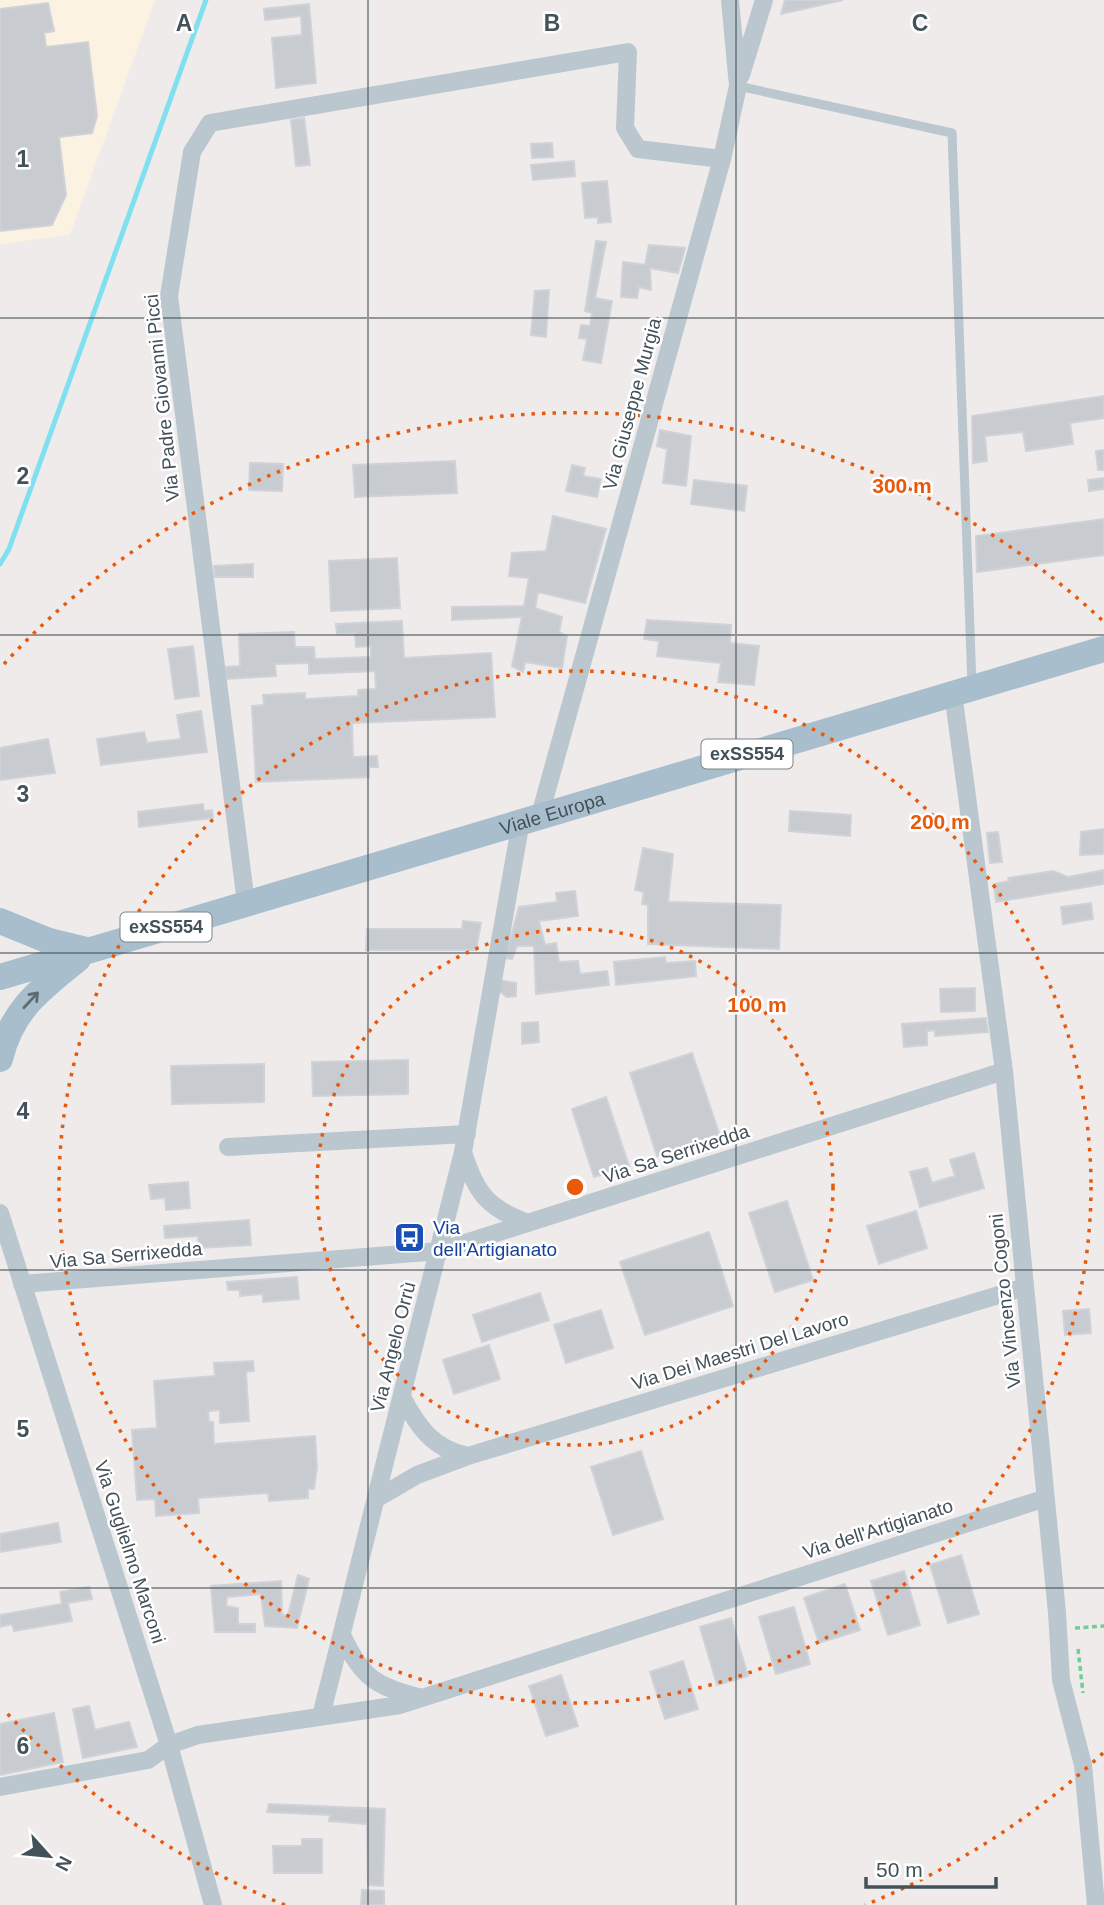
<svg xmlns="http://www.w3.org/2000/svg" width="1104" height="1905" viewBox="0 0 1104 1905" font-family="Helvetica,sans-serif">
  <rect width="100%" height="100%" fill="#efebeb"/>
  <!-- commercial -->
  <path fill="#fcf2e1" d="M0 0H155L70 235 0 244Z"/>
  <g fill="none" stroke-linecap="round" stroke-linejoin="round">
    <!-- stream -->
    <path stroke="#80e0ef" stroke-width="5" d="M0 564 9 549 206 0"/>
  </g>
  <!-- building -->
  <path fill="#c8ccd1" stroke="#cfd2d8" stroke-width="2" d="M785 0H843L781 14Z
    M48 3 54 31 44 33 46 47 88 42 97 116 92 133 59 137 66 195 52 225 0 231V9Z
    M309 4 316 83 276 88 272 38 302 35 301 16 265 20 264 9Z
    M304 118 310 165 296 166 291 120Z
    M552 143 553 157 532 158 531 144Z
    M574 161 575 176 533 180 531 165Z
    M607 181 611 222 598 223V217L585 218 582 183Z
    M596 241 606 242 595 298 612 301 601 363 583 360 587 339 579 338 581 325 590 326 592 313 585 311Z
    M649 245 685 248 678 273 650 268 651 290 639 287 637 298 621 297 623 262 645 265Z
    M549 290 546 337 531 335 535 291Z
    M1104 396V418L1070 423 1073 444 1026 451 1023 432 985 436 987 461 973 463 972 416Z
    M660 430 691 436 686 486 663 483 667 449 657 446Z
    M1104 450V470H1098L1096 451Z
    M455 461 457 493 355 497 353 465Z
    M250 463 283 464 282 491 249 490Z
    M572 465 585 468 583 476 601 479 597 497 566 491Z
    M1104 478V489L1089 491 1088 480Z
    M694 480 747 486 744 511 691 504Z
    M553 516 606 529 585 603 538 592 535 608 562 617 559 632 567 636 562 668 525 662 523 672 512 666 522 617 452 620V607L524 606 529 578 509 576 512 553 546 551Z
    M1104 519V555L977 572 976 536Z
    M397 558 400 608 331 611 329 561Z
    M253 564V577H215L214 566Z
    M647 620 731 625 730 643 759 646 754 685 718 682 721 663 657 656 659 641 644 639Z
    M402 621 404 658 491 653 495 717 352 723 353 757 377 756 378 767H369V777L256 782 252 706 264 705 263 695 305 693V699L358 696V690L376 689 375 671 309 674V663L275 664 276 676 226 679V667L240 666 239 634 294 632 295 647H314L315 659 371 657V646L356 647 355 633 337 634 336 624Z
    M193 646 199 696 175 699 168 649Z
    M201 711 207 752 101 765 97 739 144 732 147 743 181 739 177 715Z
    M48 739 55 773 0 780V748Z
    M203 804 204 811 212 810 213 818 139 827 138 812Z
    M790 811 851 815 850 836 789 831Z
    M1104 829V854L1080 855 1081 832Z
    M998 832 1002 862 990 863 987 833Z
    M643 848 673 854 668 902 781 905 779 949 648 944V905L642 904 644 892 635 890Z
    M1104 870V884L996 902 994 884 1009 881 1008 878 1053 871 1068 877Z
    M575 891 578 916 539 921 545 945 556 943 559 962 578 961 580 974 607 971 609 985 536 994 534 946H517L512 959 505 958 519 907 557 902 556 893Z
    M1091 903 1093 919 1063 924 1061 907Z
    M463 921 481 923 476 950H366L367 929H462Z
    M665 957 666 963 695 961 696 976 616 985 614 962Z
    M499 980 516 983V996L507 997 496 989Z
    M975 988V1011L941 1012 940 989Z
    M986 1018 988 1032 935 1036V1030L927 1031V1045L904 1047 902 1024Z
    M538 1022 539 1042 522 1044V1023Z
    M692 1053 720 1136 657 1156 630 1073Z
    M408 1060V1094L313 1096 312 1062Z
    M264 1064V1102L172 1104 171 1066Z
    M606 1097 629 1166 594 1177 572 1109Z
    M974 1153 984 1188 920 1207 910 1172 927 1168 932 1183 955 1176 950 1160Z
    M188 1182 190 1208 166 1210 165 1198 151 1199 149 1185Z
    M787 1201 813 1280 775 1292 749 1213Z
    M916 1211 927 1248 879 1264 867 1226Z
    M249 1220 251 1245 199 1248 198 1236 165 1238 164 1226Z
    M709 1232 733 1306 645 1335 620 1262Z
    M297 1277 299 1299 263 1302V1294L240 1296V1290H228L227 1282Z
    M540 1293 549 1320 482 1342 473 1315Z
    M1089 1309 1091 1333 1065 1335 1063 1311Z
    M601 1310 613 1348 566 1363 554 1325Z
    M489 1345 500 1379 454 1394 443 1360Z
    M253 1361 254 1371 246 1372 249 1421 220 1423V1410L208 1411 209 1422H213L214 1444 315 1436 317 1467 314 1489H308V1498L269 1501 268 1493 198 1498 199 1513 156 1516 155 1499 137 1500 132 1430 157 1428 154 1381 215 1376 214 1363Z
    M641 1451 663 1519 613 1535 591 1467Z
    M58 1523 61 1542 0 1552V1534Z
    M961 1555 979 1614 948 1623 930 1565Z
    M904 1571 920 1625 888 1635 871 1581Z
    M298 1575 309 1579 297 1628 265 1626 261 1594 227 1597 226 1606 238 1608V1624H255V1632H215L211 1586 281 1581 282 1615H288Z
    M845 1584 860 1630 819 1643 804 1598Z
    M89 1587 92 1599 68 1603 72 1621 14 1631 12 1624 0 1627V1615L62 1604 60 1592Z
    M794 1607 810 1664 776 1674 759 1617Z
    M731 1618 748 1676 717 1685 700 1627Z
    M683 1661 698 1709 665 1719 650 1672Z
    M561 1675 578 1726 546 1736 529 1686Z
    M89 1706 95 1730 129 1722 137 1747 83 1758 73 1709Z
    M54 1713 63 1762 0 1775V1724Z
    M269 1804 385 1809 383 1886 368 1885 367 1824 329 1821 330 1815 267 1812Z
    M302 1839H322V1873H274L273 1846H302Z
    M362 1890 384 1891V1905H361Z"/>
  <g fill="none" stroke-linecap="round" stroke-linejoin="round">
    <!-- path -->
    <path stroke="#6dcf97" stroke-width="3.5" stroke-dasharray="5 3.5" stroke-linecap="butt" d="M1075 1628 1104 1626
      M1078 1649 1083 1693"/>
    <!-- lane -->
    <path stroke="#bbc7cf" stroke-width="9" d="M738 86 952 133 972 685"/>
    <!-- street -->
    <path stroke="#bbc7cf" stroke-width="18" d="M741 75 764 0
      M953 693 1004 1071 1057 1613 1061 1680 1083 1765 1096 1905
      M540 815 722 159 738 86 730 0
      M246 903 169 296 192 152 210 123 628 52 625 128 638 149 722 159
      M228 1147 467 1134
      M463 1152C476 1193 487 1208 528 1223
      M0 1213 169 1745 213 1905
      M22 1284 440 1251 1004 1071
      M402 1397C418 1427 433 1449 468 1456
      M376 1499 417 1475 468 1456 1025 1287
      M342 1635C362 1678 376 1687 422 1698
      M321 1716 463 1152 521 821
      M0 1787 148 1760 169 1745 198 1735 400 1705 1046 1498"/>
    <!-- primary -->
    <g stroke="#a9becd" stroke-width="26">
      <path d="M0 921 49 941 86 950"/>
      <path id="s1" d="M0 977 1104 649"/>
      <path d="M0 1059C12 1009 40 990 78 959"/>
    </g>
  </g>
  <!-- one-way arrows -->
  <defs><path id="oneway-shaft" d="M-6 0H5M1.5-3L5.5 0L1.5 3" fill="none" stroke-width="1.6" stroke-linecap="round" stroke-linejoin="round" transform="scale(1.75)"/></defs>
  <use stroke="#5c6c76" href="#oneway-shaft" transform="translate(31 1000) rotate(-47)"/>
  <!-- grid -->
  <path fill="none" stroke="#435159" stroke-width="2" stroke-opacity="0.55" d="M368 0V1905M736 0V1905M0 318H1104M0 635H1104M0 953H1104M0 1270H1104M0 1588H1104"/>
  <!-- distance rings -->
  <g fill="none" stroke="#e8590c" stroke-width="3.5" stroke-dasharray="3.5 7">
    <circle cx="575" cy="1187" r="258"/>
    <circle cx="575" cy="1187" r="516"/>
    <path d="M1103 1753A774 774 0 0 1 865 1905M285 1905A774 774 0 0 1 4 1710M4 664A774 774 0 0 1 1103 621"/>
  </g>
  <!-- icons -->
  <defs>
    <symbol id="bus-square" viewBox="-11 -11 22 22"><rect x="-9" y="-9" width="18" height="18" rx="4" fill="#1a4fb4" stroke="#fff"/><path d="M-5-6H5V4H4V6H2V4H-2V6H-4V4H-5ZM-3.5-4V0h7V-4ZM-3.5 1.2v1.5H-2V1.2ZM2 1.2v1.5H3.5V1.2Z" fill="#fff"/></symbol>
  </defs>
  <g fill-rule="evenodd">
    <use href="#bus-square" x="392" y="1220" width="35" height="35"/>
  </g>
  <g text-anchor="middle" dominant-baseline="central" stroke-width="5" stroke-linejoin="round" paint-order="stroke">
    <!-- shield labels -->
    <g fill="#fff" stroke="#7b858b" stroke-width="2">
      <rect x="701.5" y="739.5" width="91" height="29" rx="5"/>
      <rect x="120.5" y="912.5" width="91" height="29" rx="5"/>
    </g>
    <g font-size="18" font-weight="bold" fill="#435159">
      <text x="747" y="754">exSS554</text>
      <text x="166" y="927">exSS554</text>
    </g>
    <!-- street labels -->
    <g font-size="19" fill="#435159" stroke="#fff">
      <text transform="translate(162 398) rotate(-96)">Via Padre Giovanni Picci</text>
      <text transform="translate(632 404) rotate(-75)">Via Giuseppe Murgia</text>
      <text stroke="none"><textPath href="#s1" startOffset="576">Viale Europa</textPath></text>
      <text transform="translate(676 1154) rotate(-18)">Via Sa Serrixedda</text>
      <text transform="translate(126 1255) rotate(-5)">Via Sa Serrixedda</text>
      <text transform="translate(1005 1301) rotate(-96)">Via Vincenzo Cogoni</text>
      <text transform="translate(393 1347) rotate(-76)">Via Angelo Orrù</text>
      <text transform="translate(740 1351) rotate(-17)">Via Dei Maestri Del Lavoro</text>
      <text transform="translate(878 1529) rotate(-18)">Via dell'Artigianato</text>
      <text transform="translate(130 1552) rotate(72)">Via Guglielmo Marconi</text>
    </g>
    <!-- transit labels -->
    <g font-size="19" fill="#164399" stroke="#fff" text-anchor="start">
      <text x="433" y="1227">Via<tspan x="433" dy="22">dell'Artigianato</tspan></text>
    </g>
  </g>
  <g font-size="23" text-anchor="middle" font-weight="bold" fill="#435159" stroke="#fff" stroke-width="5" stroke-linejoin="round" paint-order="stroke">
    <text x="184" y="31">A</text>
    <text x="552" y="31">B</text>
    <text x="920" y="31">C</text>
    <text x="23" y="167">1</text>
    <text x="23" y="484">2</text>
    <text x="23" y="802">3</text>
    <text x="23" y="1119">4</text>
    <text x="23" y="1437">5</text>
    <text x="23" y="1754">6</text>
  </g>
  <circle cx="575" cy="1187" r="10" fill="#e8590c" stroke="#fff" stroke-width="3.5"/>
  <g font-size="21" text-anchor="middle" font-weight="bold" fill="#e8590c" stroke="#fff" stroke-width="5" stroke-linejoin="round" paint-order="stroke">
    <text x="902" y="493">300 m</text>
    <text x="940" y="829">200 m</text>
    <text x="757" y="1012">100 m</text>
  </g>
  <!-- north arrow -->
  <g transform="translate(49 1856) rotate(117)" stroke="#ffffff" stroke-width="5" paint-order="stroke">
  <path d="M0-5L12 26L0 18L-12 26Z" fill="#435159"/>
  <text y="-10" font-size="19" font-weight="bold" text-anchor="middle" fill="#435159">N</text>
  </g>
  <!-- scale -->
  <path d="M866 1877v10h130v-10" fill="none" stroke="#435159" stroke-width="3.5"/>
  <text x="876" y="1877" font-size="21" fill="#435159" stroke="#ffffff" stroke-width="5" paint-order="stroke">50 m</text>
</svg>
